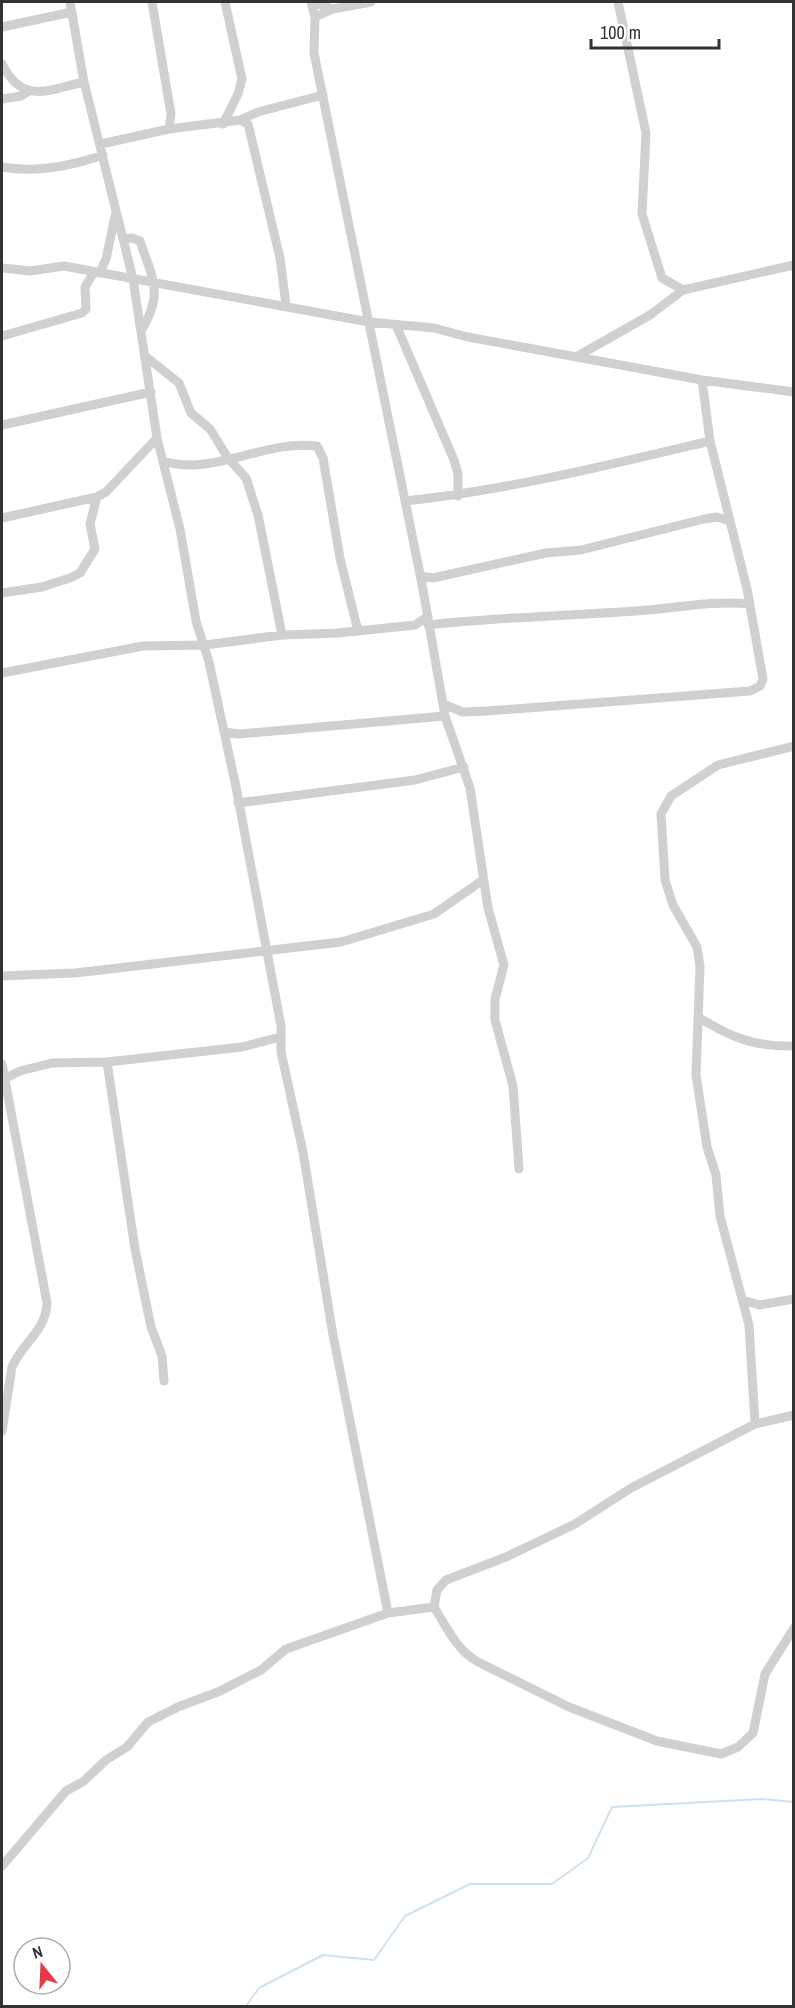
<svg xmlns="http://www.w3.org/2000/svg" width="795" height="2008" viewBox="0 0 795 2008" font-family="'Archivo Narrow',sans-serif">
  <rect width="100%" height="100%" fill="#fff"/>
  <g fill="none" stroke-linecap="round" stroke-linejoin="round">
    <!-- stream -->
    <path stroke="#cfe2ee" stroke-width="2" d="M246 2006 259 1988 323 1955 374 1960 405 1916 470 1884H552L588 1858 612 1807 762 1799 794 1802"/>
    <!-- street -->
    <path stroke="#d0d0d0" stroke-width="9" d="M70 2 84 82 133 279 157 438 180 529 196 621 209 662 236 787 281 1026V1052L303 1152 333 1335 388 1613
      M152 2 171 114 169 129
      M311 2 315 17 314 53 422 584 445 716 470 788 488 908 504 965 495 999V1020L513 1086 519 1169
      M313 2 333 9
      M618 2 646 133 642 214 662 278 683 290
      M315 17 333 9 371 2
      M2 27 72 12
      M2 64C23 105 47 90 84 82
      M2 99 21 96 29 91
      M240 120 248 124 280 258 286 305
      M223 124 238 94 242 79 225 2
      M101 144 169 129 240 120 258 112 323 95
      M2 167C36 173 71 166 103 155
      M123 239 132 238 140 241C153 280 164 293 141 331
      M2 268 30 271 64 266 369 322 434 328 468 337 702 380 794 392
      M100 273 106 259 116 212
      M396 325 454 460 458 474V496
      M2 336 82 313 86 309 85 287 94 272
      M145 356 179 383 191 413 210 429 228 458 246 478 258 515 282 635
      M576 357 650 315 683 290 794 265
      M2 425 151 392
      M163 461C213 477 265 439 317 446L323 458 340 558 358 631
      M405 501C508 490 609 465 710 441
      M2 518 97 497 106 492 157 438
      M420 576 433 578 546 553 581 550 704 519 717 517 730 521
      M2 593 42 587 70 578 80 573 95 549 90 524 97 497
      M428 625C497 617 566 616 635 611 672 609 712 600 750 604
      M2 673 143 646 205 645 282 635 338 633 415 625 427 617
      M443 704 463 712 487 711 750 691 760 686 763 679 747 589 710 441 702 380
      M224 732 239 734 445 716
      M238 803 415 780 464 767
      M2 976 75 973 341 942 434 914 483 880
      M698 1017C730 1037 754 1047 794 1046
      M107 1062 135 1249 151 1327 162 1356 164 1381
      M2 1064 47 1303C46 1331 22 1343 12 1367L2 1431
      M4 1079 20 1071 52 1063 107 1062 242 1047 280 1037
      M743 1300 759 1305 794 1299
      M755 1424 749 1325 720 1216 716 1175 707 1147 696 1075 700 967 697 947 673 905 665 880 661 814 671 796 718 765 794 746
      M434 1607C447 1628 456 1649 478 1662L569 1707 657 1741 721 1754 738 1747 753 1733 765 1674 794 1628
      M2 1866 66 1791 84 1781 106 1760 127 1747 148 1722 180 1706 218 1692 261 1670 286 1649 388 1613 434 1607 437 1590 446 1580 506 1557 575 1524 631 1488 755 1424 794 1415"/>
  </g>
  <!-- border -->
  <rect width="795" height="2008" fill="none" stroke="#333333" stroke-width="6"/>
  <!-- north arrow -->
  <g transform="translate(42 1966) rotate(342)"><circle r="28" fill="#ffffff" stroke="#adadad" stroke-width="1.5"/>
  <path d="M0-4.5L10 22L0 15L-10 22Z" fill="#e63946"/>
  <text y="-9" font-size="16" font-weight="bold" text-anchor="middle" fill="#333333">N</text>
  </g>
  <!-- scale -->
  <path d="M591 39v9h128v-9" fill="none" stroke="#333333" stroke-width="3"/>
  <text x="600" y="39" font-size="18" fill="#333333" stroke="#ffffff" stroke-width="4.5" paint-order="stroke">100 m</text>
</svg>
